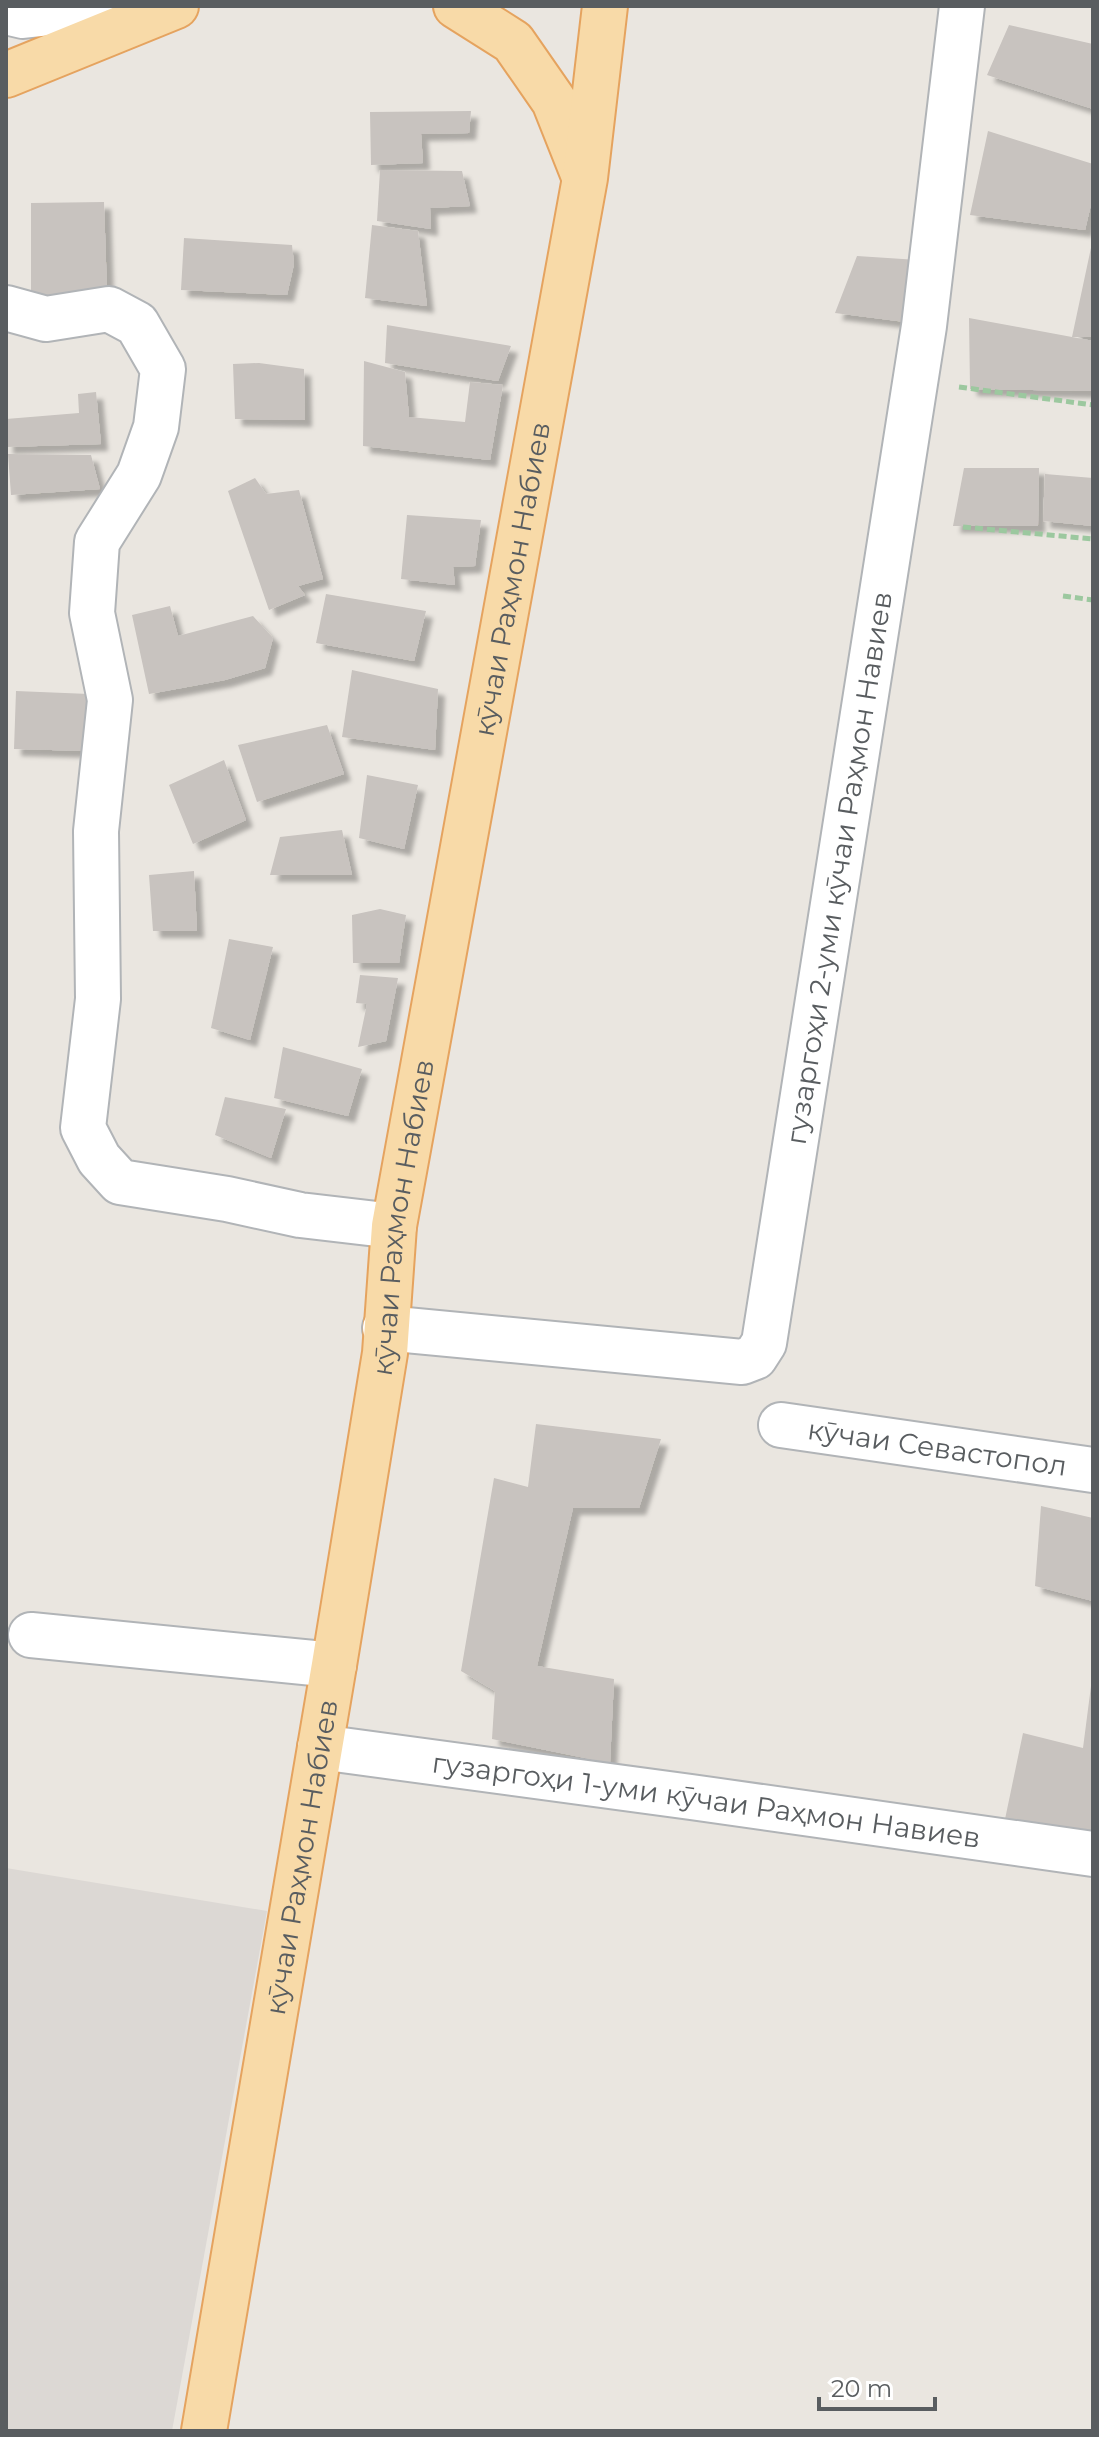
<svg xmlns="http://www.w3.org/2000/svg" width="1099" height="2437" viewBox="0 0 1099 2437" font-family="Montserrat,sans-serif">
  <defs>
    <filter id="shadow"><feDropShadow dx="7" dy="7" stdDeviation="2" flood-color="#0004"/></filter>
  </defs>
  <rect width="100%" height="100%" fill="#eae6e0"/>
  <!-- industrial -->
  <path fill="#dcd8d4" d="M6 1868 267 1911 172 2431H6Z"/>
  <!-- building -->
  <path fill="#c8c3bf" filter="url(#shadow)" d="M1009 25 1093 44V109L987 75Z
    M471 111 469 133 421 134 423 163 371 165 370 112Z
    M988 131 1093 164V196L1085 230 970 215Z
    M380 170 462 171 470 206 430 208 431 229 377 221Z
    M104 202 107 292 31 299V203Z
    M372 225 418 231 427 306 365 298Z
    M184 238 292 245 294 264 287 295 181 290Z
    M1092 243 1093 337H1072L1093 341V391L970 389 969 318 1072 337Z
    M857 256 918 260 921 324 835 313Z
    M387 325 511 346 498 381 385 363Z
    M364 361 405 372 409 417 465 422 470 382 503 385 490 460 363 446Z
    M259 363 304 369 305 420 235 419 233 364Z
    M96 392 101 444 6 447V419L79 413 78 394Z
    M8 454 91 455 100 489 11 495Z
    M964 468H1039L1038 526H953Z
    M1045 474 1093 478V526L1043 521Z
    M255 478 266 494 299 490 323 579 298 586 305 595 269 610 228 491Z
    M407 515 481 520 475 566 453 567 455 585 401 579Z
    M326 594 426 611 414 661 316 643Z
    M170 606 178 636 253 616 273 638 265 668 225 680 149 694 132 615Z
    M352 670 438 689 435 750 342 737Z
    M16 691 89 694 88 751 14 749Z
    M327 725 344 774 257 802 238 745Z
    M224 760 246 820 193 844 169 785Z
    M367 775 418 785 404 849 359 838Z
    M342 830 352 875H270L280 837Z
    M194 871 197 931H153L149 875Z
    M380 909 406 915 399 963H353L352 915Z
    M229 939 273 947 250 1040 211 1028Z
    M360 975 398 978 386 1041 358 1047 367 1004 356 1003Z
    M283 1047 362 1069 348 1116 274 1098Z
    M225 1097 286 1109 271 1158 215 1135Z
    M536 1424 661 1439 639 1508H573L537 1666 614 1679 610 1763 492 1739 495 1691 461 1671 494 1478 528 1487Z
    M1041 1506 1093 1518V1601L1035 1586Z
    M1091 1686H1093V1839L1004 1824 1023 1733 1083 1748Z"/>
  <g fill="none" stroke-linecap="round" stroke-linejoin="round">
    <defs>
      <g id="minor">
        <path d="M6 12 23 16 115 6"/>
        <path d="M6 308 46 319 109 309 137 324 163 369 156 427 139 475 97 542 92 613 110 700 96 831 98 999 83 1128 99 1159 120 1182 227 1199 300 1215 394 1226"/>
        <path id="s1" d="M385 1328 742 1362 755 1357 764 1343 924 326 962 6"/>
        <path id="s2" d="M781 1425 1093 1470"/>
        <path d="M31 1635 334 1665"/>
        <path id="s3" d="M320 1747 691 1797 1093 1854"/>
      </g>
      <g id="major">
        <path d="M456 6 513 42 554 101 583 174"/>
        <path d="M6 75 176 6"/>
        <path id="s4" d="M204 2431 334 1665 385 1353 394 1226 585 178 605 6"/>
      </g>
    </defs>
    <!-- minor casing -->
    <use href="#minor" stroke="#b1b4b7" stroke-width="48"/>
    <!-- major casing -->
    <use href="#major" stroke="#e5a35f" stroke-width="48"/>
    <!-- path -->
    <path stroke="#9cc89f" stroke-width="5" stroke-dasharray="8 4" stroke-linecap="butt" d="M959 387 1093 405
      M963 527 1093 539
      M1063 596 1093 600"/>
    <!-- minor -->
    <use href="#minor" stroke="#fff" stroke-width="44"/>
    <!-- major -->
    <use href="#major" stroke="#f8daa8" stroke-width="44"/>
  </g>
  <g text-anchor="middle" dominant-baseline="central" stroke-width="6" stroke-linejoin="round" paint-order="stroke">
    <!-- street labels -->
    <g font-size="28" fill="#595d60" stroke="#fff">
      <text stroke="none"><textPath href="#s4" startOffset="1878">кӯчаи Раҳмон Набиев</textPath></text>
      <text stroke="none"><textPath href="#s1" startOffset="870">гузаргоҳи 2-уми кӯчаи Раҳмон Навиев</textPath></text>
      <text stroke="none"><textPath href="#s4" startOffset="1230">кӯчаи Раҳмон Набиев</textPath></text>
      <text stroke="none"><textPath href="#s2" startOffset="158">кӯчаи Севастопол</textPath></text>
      <text stroke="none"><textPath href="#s3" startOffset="390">гузаргоҳи 1-уми кӯчаи Раҳмон Навиев</textPath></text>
      <text stroke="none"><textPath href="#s4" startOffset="582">кӯчаи Раҳмон Набиев</textPath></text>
    </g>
  </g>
  <!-- border -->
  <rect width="1099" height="2437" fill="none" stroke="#595d60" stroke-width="16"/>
  <!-- scale -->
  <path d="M819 2397v12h116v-12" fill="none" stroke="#595d60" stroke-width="4"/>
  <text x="831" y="2397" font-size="24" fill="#595d60" stroke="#ffffff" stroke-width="6" paint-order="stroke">20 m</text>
</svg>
